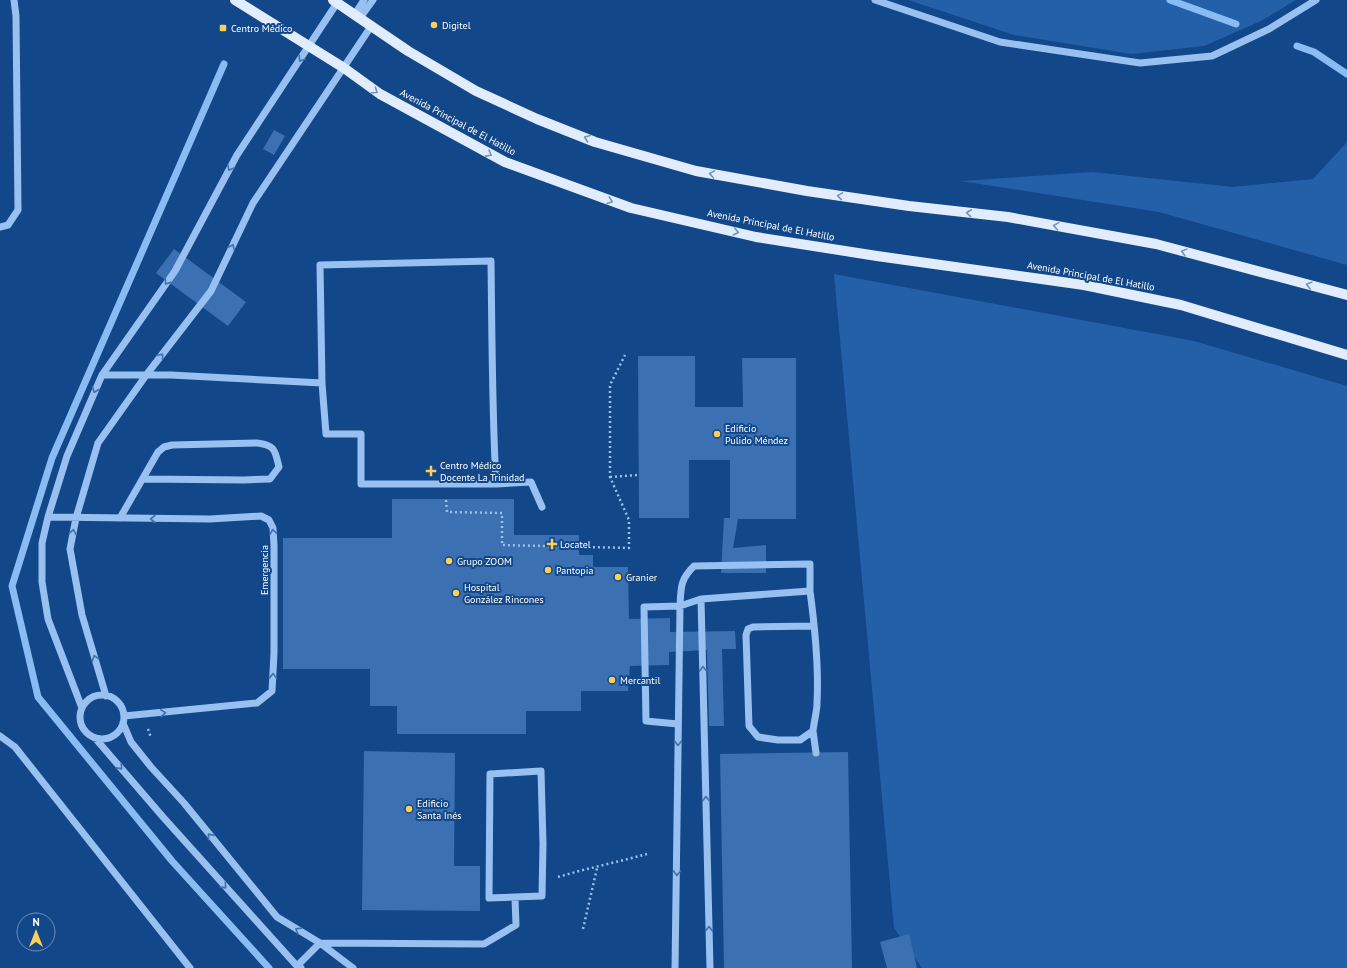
<svg xmlns="http://www.w3.org/2000/svg" width="1347" height="968" viewBox="0 0 1347 968" font-family="'PT Sans',sans-serif">
  <rect width="100%" height="100%" fill="#124789"/>
  <!-- green -->
  <path fill="#2460a8" d="M908 0H1296L1261 21 1204 46 1131 54 1014 35Z
    M1347 142V265L1159 212 961 181 1092 172 1233 187 1313 179Z
    M834 274 1194 341 1347 386V968H922L894 928Z"/>
  <g fill="none" stroke-linecap="round" stroke-linejoin="round">
    <!-- stream -->
    <path stroke="#89bbf4" stroke-width="7" d="M1170 0 1236 24
      M1297 46 1314 52 1347 74
      M224 64 52 458 12 586 38 697 172 861 269 968"/>
  </g>
  <!-- building -->
  <path fill="#3b70b2" d="M274 130 285 136 274 155 263 149Z
    M174 249 246 302 228 326 156 273Z
    M638 356H695V407H743L742 358H796V519H738L733 548 766 545V573H721L724 518H730V460H689V518H639Z
    M392 499H514V535H579V555H593V567H628L629 619 670 618V632L735 631 736 649H722L724 726H709L707 650 669 652V665L630 666 628 691H581V711H526V734H397V706H370V669H283V538H392Z
    M364 751 455 753 454 866H480V911L362 910Z
    M848 752 852 968H724L720 754Z
    M909 934 917 968H887L880 942Z"/>
  <g fill="none" stroke-linecap="round" stroke-linejoin="round">
    <!-- path -->
    <path stroke="#98c0f0" stroke-width="2.5" stroke-dasharray="2 3" stroke-linecap="butt" d="M610 477 638 475
      M446 500 447 512 502 513V545L629 548V520L610 477V385L625 355
      M148 729 151 738
      M558 877C588 868 618 862 647 854
      M583 929 597 868"/>
    <!-- minor -->
    <path stroke="#98c0f0" stroke-width="7" d="M875 0 1000 42 1140 63 1212 56 1269 29 1316 0
      M355 14 364 0
      M360 18 373 0
      M0 227 8 225 18 210 16 16 14 0
      M102 375H171L322 383
      M496 484C492 410 492 335 491 261L320 265 322 383 326 434H361V484H496L531 482 542 507
      M48 517 210 519 261 516 269 520 273 528 274 546V653L272 691 257 703 124 716
      M120 518 158 452 164 447 172 445 257 443C275 445 275 450 279 467L270 479 244 480 143 479
      M810 591C815 628 819 666 817 703 817 712 814 721 813 731L800 740H778L758 737 749 726 746 635 748 629 753 627 814 626
      M701 599 710 968
      M80 717a22 22 0 1 1 44 0a22 22 0 1 1-44 0Z
      M106 696 82 615 70 549 76 518 98 443 147 374 211 291 253 203 372 25
      M82 708 48 619 42 582V543L48 517 67 456 102 375 175 271 237 155 337 3
      M123 723 131 742 151 767 184 803 277 917 320 943 353 968
      M813 731 816 753
      M0 736 15 747 190 968
      M95 738 163 817 297 966 301 968
      M541 771 543 844 542 896 489 898 490 774Z
      M297 966 320 943 484 944 516 925 515 898
      M675 968 680 606C681 587 680 580 694 566L810 564V591L701 599 680 606 644 607 646 721 678 724"/>
    <!-- major -->
    <path stroke="#e1edff" stroke-width="10" d="M235 0 344 68 380 94 505 162 631 208 756 237 877 256 1084 285 1181 305 1347 355
      M333 0 408 51 476 91 537 119 595 142 696 171 807 191 909 206 1008 217 1156 244 1347 295"/>
  </g>
  <!-- one-way arrows -->
  <defs><path id="oneway-chevron" d="M-2-3.5L2.5 0L-2 3.5" fill="none" stroke-width="1.6" stroke-linecap="round" stroke-linejoin="round"/></defs>
  <g stroke="#4171ad">
    <use href="#oneway-chevron" transform="translate(301 59) rotate(124)"/>
    <use href="#oneway-chevron" transform="translate(230 168) rotate(118)"/>
    <use href="#oneway-chevron" transform="translate(232 247) rotate(-65)"/>
    <use href="#oneway-chevron" transform="translate(167 282) rotate(125)"/>
    <use href="#oneway-chevron" transform="translate(161 356) rotate(-52)"/>
    <use href="#oneway-chevron" transform="translate(95 390) rotate(113)"/>
    <use href="#oneway-chevron" transform="translate(153 519) rotate(-180)"/>
    <use href="#oneway-chevron" transform="translate(73 532) rotate(-79)"/>
    <use href="#oneway-chevron" transform="translate(273 532) rotate(-100)"/>
    <use href="#oneway-chevron" transform="translate(95 658) rotate(-107)"/>
    <use href="#oneway-chevron" transform="translate(703 669) rotate(-91)"/>
    <use href="#oneway-chevron" transform="translate(273 676) rotate(-88)"/>
    <use href="#oneway-chevron" transform="translate(163 713) rotate(-5)"/>
    <use href="#oneway-chevron" transform="translate(678 743) rotate(91)"/>
    <use href="#oneway-chevron" transform="translate(120 767) rotate(49)"/>
    <use href="#oneway-chevron" transform="translate(706 799) rotate(-91)"/>
    <use href="#oneway-chevron" transform="translate(210 836) rotate(-129)"/>
    <use href="#oneway-chevron" transform="translate(677 873) rotate(91)"/>
    <use href="#oneway-chevron" transform="translate(224 886) rotate(48)"/>
    <use href="#oneway-chevron" transform="translate(709 929) rotate(-91)"/>
    <use href="#oneway-chevron" transform="translate(298 930) rotate(-148)"/>
  </g>
  <g stroke="#6f92be">
    <use href="#oneway-chevron" transform="translate(375 91) rotate(35)"/>
    <use href="#oneway-chevron" transform="translate(587 138) rotate(-159)"/>
    <use href="#oneway-chevron" transform="translate(489 154) rotate(29)"/>
    <use href="#oneway-chevron" transform="translate(712 174) rotate(-170)"/>
    <use href="#oneway-chevron" transform="translate(840 196) rotate(-171)"/>
    <use href="#oneway-chevron" transform="translate(610 201) rotate(20)"/>
    <use href="#oneway-chevron" transform="translate(969 213) rotate(-174)"/>
    <use href="#oneway-chevron" transform="translate(1056 226) rotate(-170)"/>
    <use href="#oneway-chevron" transform="translate(736 232) rotate(13)"/>
    <use href="#oneway-chevron" transform="translate(1184 252) rotate(-165)"/>
    <use href="#oneway-chevron" transform="translate(1309 285) rotate(-165)"/>
  </g>
  <!-- markers -->
  <g fill="#ffce57" stroke="#124789" stroke-width="1.5">
    <circle cx="434" cy="25" r="4"/>
    <rect x="219" y="24" width="8" height="8" rx="2"/>
    <circle cx="717" cy="434" r="4"/>
    <path d="M429 465h4v4h4v4h-4v4h-4v-4h-4v-4h4z"/>
    <path d="M550 538h4v4h4v4h-4v4h-4v-4h-4v-4h4z"/>
    <circle cx="449" cy="561" r="4"/>
    <circle cx="548" cy="570" r="4"/>
    <circle cx="618" cy="577" r="4"/>
    <circle cx="456" cy="593" r="4"/>
    <circle cx="612" cy="680" r="4"/>
    <circle cx="409" cy="809" r="4"/>
  </g>
  <g text-anchor="middle" dominant-baseline="central" stroke-width="4" stroke-linejoin="round" paint-order="stroke">
    <!-- poi labels -->
    <g font-size="10" fill="#fff" stroke="#124789" text-anchor="start">
      <text x="442" y="25">Digitel</text>
      <text x="231" y="28">Centro Médico</text>
      <text x="725" y="428">Edificio<tspan x="725" dy="12">Pulido Méndez</tspan></text>
      <text x="440" y="465">Centro Médico<tspan x="440" dy="12">Docente La Trinidad</tspan></text>
      <text x="560" y="544">Locatel</text>
      <text x="457" y="561">Grupo ZOOM</text>
      <text x="556" y="570">Pantopia</text>
      <text x="626" y="577">Granier</text>
      <text x="464" y="587">Hospital<tspan x="464" dy="12">González Rincones</tspan></text>
      <text x="620" y="680">Mercantil</text>
      <text x="417" y="803">Edificio<tspan x="417" dy="12">Santa Inés</tspan></text>
    </g>
    <!-- street labels -->
    <g font-size="10" fill="#fff" stroke="#124789">
      <text transform="translate(458 122) rotate(28)">Avenida Principal de El Hatillo</text>
      <text transform="translate(771 225) rotate(11)">Avenida Principal de El Hatillo</text>
      <text transform="translate(1091 276) rotate(10)">Avenida Principal de El Hatillo</text>
      <text transform="translate(264 570) rotate(-90)">Emergencia</text>
    </g>
  </g>
  <!-- north arrow -->
  <g transform="translate(36 932)"><circle r="19" fill="#124789" stroke="#7191b8"/>
  <path d="M0-3L7 15L0 10L-7 15Z" fill="#ffce57"/>
  <text y="-6" font-size="11" font-weight="bold" text-anchor="middle" fill="#ffffff">N</text>
  </g>
</svg>
